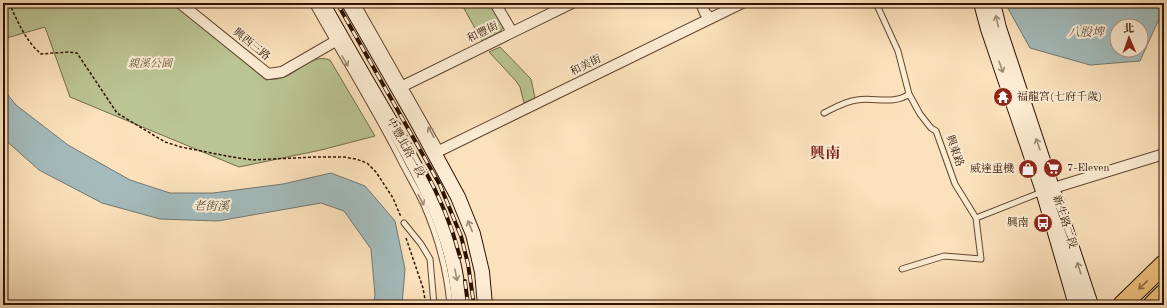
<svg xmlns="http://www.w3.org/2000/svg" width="1167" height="308" viewBox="0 0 1167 308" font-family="'Old Standard TT','Noto Serif TC',serif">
  <rect width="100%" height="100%" fill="#fbe2bc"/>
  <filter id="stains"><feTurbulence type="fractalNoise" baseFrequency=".005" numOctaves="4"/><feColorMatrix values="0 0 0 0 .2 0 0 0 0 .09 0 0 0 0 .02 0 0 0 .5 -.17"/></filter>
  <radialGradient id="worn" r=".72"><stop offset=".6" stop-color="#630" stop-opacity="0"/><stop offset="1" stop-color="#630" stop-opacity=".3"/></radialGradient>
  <!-- green -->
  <path fill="#bbc493" stroke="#746b4b" d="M3 3H172L266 80C271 79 276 80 281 78 298 74 311 53 330 60L375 136 321 150 239 167 70 97 45 27 3 39Z
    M461 3H491L503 27 501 31 482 41Z
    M500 47 531 79 535 98 524 103 520 87 516 81 489 52Z"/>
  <!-- water -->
  <path fill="#a3bbbb" stroke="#747771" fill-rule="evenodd" d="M1005 3H1164V8L1140 61 1090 65 1030 48ZM1117 26H1141V50H1117Z
    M3 89 16 105 68 145 130 180 170 193H213L283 184 331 173 365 186 395 221 405 269 402 305H373L375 295 371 249 344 211 321 203 218 221 160 219 102 203 39 170 3 138Z"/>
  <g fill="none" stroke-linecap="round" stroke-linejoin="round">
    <defs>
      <path id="lane" d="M312 3C341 55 373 106 400 159 408 175 417 190 424 205 438 237 447 271 450 305
        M357 3 441 151
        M876 3 898 51 909 94 920 114 931 128 936 131 955 184 976 218 1042 192
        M824 113C834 108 846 101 857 100 873 97 895 105 909 94
        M404 223 421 244 430 259 434 305
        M902 269 944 256 981 259 976 218"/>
      <path id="street" d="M180 3 268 74 282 72 334 42
        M495 3 512 32
        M701 3 705 13 711 18
        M405 85 572 3
        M441 150 742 3
        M1047 190 1164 154"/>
      <path id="secondary" d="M322 3C343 40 364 77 386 114 420 173 456 235 459 305
        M349 3 414 116 458 197 473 234 482 272 485 305
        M981 3 988 29 1043 191 1076 305
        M993 3 999 28 1091 305"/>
      <path id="highway" d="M1122 305 1164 264
        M1152 305 1164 293"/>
    </defs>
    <!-- lane casing -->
    <use href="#lane" stroke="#614631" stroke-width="7"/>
    <!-- street casing -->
    <use href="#street" stroke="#614631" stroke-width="12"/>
    <!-- secondary casing -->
    <use href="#secondary" stroke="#2e1203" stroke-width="16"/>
    <!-- highway casing -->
    <use href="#highway" stroke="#2e1203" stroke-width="20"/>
    <!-- path -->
    <path stroke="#2e1203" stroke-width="1.5" stroke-dasharray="3 2" stroke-linecap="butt" d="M9 3C18 22 25 40 41 54L69 52 77 53 117 113 165 142 181 147 232 157 253 160 314 157H344L356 159 367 163 376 172 393 198 401 217
      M406 238 423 288 426 305"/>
    <!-- lane -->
    <use href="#lane" stroke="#fcecd3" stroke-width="5"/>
    <!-- street -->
    <use href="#street" stroke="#fcecd3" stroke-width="10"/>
    <!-- secondary -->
    <use href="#secondary" stroke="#fcecd3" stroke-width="14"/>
    <!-- highway -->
    <use href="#highway" stroke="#eec17e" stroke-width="18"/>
    <defs>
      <path id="rail" d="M337 3 440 185 461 236 468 264 474 305
        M423 167C439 195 452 226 460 257
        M465 281 468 305"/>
    </defs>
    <!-- rail casing -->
    <use href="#rail" stroke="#2e1203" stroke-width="4"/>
    <!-- rail -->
    <use href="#rail" stroke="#fcecd3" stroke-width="2.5" stroke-dasharray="8" stroke-linecap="butt"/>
  </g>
  <!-- one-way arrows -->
  <defs><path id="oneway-shaft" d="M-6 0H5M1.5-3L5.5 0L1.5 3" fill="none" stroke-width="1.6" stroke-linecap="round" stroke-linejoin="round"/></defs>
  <g stroke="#9f8a75">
    <use href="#oneway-shaft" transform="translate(997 21) rotate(-103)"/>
    <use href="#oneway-shaft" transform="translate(345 61) rotate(60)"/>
    <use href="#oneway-shaft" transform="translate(1001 67) rotate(71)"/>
    <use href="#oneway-shaft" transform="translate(431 132) rotate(-119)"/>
    <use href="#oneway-shaft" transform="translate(1038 144) rotate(-109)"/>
    <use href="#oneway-shaft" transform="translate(421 200) rotate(62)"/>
    <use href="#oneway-shaft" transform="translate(470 226) rotate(-112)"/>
    <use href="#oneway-shaft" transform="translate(1079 268) rotate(-108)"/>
    <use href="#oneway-shaft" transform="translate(456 275) rotate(79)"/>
  </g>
  <use stroke="#8e6a40" href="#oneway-shaft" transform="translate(1143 285) rotate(136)"/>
  <!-- icons -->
  <defs>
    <symbol id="temple-disc" viewBox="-11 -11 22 22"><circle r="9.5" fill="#8f2418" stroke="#fcecd3"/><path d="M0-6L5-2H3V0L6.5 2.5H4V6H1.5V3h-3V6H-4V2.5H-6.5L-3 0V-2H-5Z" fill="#fff"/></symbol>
    <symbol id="supermarket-disc" viewBox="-11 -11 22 22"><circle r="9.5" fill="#8f2418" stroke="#fcecd3"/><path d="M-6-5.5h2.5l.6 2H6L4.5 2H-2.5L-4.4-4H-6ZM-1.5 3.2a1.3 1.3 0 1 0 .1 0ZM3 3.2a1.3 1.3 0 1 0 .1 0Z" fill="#fff"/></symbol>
    <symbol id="shop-disc" viewBox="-11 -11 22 22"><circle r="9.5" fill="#8f2418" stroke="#fcecd3"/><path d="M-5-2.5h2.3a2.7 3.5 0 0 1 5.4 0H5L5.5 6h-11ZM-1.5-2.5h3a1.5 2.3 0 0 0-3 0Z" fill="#fff"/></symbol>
    <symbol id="bus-disc" viewBox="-11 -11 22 22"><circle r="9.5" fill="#8f2418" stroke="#fcecd3"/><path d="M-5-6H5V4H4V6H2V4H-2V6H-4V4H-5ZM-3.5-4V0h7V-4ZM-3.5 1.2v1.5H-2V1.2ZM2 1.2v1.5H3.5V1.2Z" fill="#fff"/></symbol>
  </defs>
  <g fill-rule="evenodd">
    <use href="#temple-disc" x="992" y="86" width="22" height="22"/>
    <use href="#supermarket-disc" x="1042" y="157" width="22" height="22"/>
    <use href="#shop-disc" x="1017" y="158" width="22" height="22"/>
    <use href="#bus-disc" x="1032" y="212" width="22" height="22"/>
  </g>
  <g text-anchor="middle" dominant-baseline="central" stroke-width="4" stroke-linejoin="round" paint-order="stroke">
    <!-- street labels -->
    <g font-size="11" fill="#2e1203" stroke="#fcecd3">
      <text transform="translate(483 33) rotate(-26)">和豐街</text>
      <text transform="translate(251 45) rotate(39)">興西三路</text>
      <text transform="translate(586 66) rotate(-26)">和美街</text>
      <text transform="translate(405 148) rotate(61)">中豐北路一段</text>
      <text transform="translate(954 151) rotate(71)">興東路</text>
      <text transform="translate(1064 222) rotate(72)">新生路二段</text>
    </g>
    <!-- park labels -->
    <g font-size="11" font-style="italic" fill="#5f5035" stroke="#fcecd3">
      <text x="150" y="64">親溪公園</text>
    </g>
    <!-- poi labels -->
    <g font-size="11" fill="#2e1203" stroke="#fcecd3" text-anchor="start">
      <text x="1017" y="97">福龍宮(七府千歲)</text>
      <text x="1067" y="168">7-Eleven</text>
      <text x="1014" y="169" text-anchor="end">威達重機</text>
      <text x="1029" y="223" text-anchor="end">興南</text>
    </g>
    <!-- water labels -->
    <g font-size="12" font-style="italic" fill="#574d43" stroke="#fcecd3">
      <text x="1086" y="33">八股埤</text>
      <text transform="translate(211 207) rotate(1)">老街溪</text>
    </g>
    <!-- district labels -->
    <g font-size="15" font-weight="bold" fill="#7a1f14" stroke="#fcecd3">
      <text x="825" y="154">興南</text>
    </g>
  </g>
  <!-- margin -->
  <rect width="1167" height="308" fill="none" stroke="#fbe2bc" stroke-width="16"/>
  <rect x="4" y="4" width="1159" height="300" fill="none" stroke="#2e1203" stroke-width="2"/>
  <rect x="8" y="8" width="1151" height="292" fill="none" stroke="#2e1203"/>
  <!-- north arrow -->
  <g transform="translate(1129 38) rotate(358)"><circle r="19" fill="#fcecd3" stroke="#aa9580"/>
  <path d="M0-3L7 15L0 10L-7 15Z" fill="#8f2418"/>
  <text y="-6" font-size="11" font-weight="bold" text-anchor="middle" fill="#2e1203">北</text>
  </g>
  <rect width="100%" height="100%" filter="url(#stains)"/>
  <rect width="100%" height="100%" fill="url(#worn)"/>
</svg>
